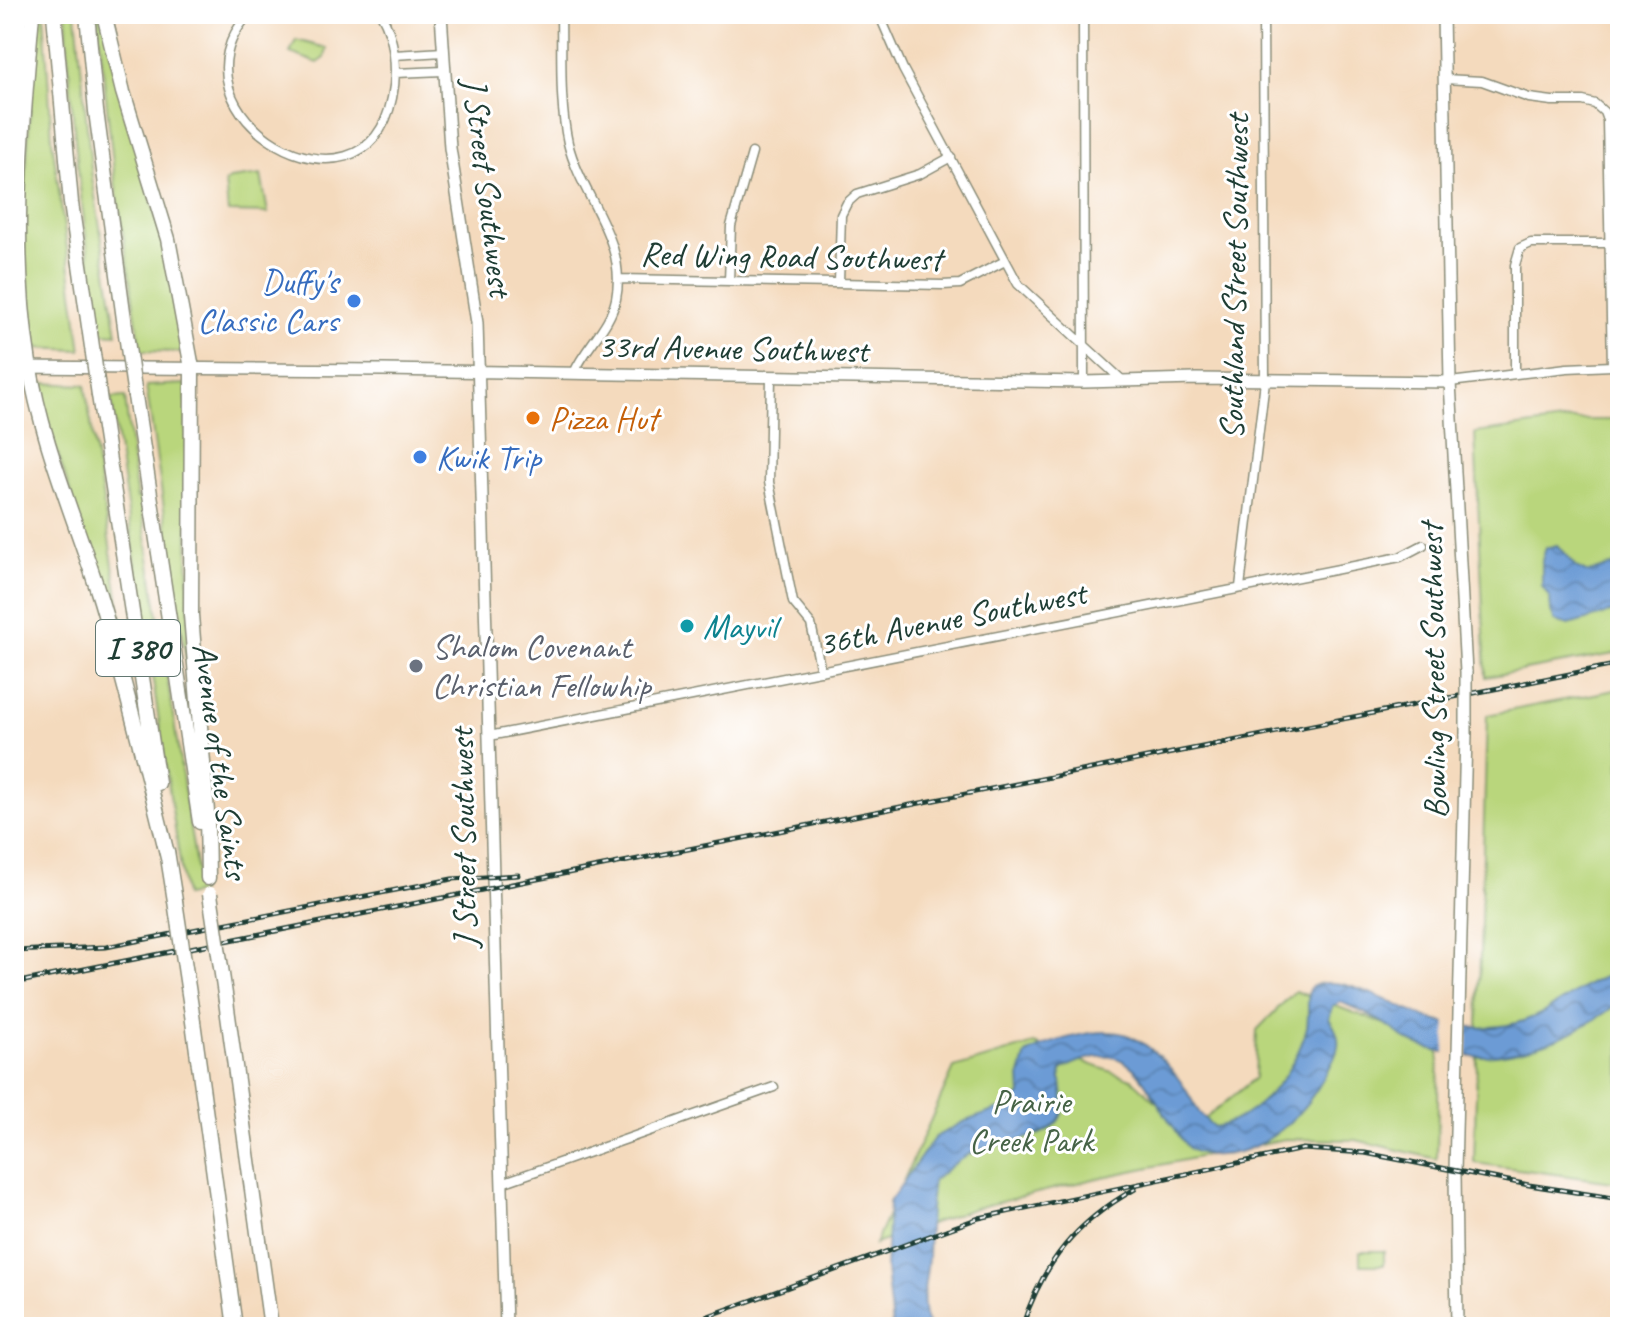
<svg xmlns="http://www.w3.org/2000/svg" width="1634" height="1341" viewBox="0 0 1634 1341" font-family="Caveat,sans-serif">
  <defs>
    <pattern id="water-waves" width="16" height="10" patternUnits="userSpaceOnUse" patternTransform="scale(2)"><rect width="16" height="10" fill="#6c9bd5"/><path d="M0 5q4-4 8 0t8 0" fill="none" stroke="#5880ae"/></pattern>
  </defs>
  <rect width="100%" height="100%" fill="#fff"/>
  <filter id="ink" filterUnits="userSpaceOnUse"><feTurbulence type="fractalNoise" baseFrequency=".0125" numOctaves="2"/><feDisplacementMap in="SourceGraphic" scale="16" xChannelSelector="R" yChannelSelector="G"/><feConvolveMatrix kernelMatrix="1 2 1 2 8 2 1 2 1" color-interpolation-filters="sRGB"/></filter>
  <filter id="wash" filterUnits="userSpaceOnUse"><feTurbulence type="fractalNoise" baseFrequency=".006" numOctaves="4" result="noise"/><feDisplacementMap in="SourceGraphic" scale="32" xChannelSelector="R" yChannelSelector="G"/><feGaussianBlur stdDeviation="1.8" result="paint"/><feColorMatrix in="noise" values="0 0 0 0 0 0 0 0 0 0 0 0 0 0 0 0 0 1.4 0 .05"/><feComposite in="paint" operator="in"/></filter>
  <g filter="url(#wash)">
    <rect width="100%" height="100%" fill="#f4dabd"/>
    <!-- green -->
    <path fill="#b9d67c" stroke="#6c8a58" stroke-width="2" d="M36 14H44L52 140 81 350 33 348 22 233Z
      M66 14H76L92 177 117 334 100 333C83 227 71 121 66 14Z
      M97 14H101L165 249 182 351 179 352 141 351 115 182Z
      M296 40 327 48 325 58 318 63 290 53Z
      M261 175 268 213 228 212 225 182 230 179Z
      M39 383 85 385 131 681 49 427Z
      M186 384 190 685 146 386Z
      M125 397 135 484 137 498H140L200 893 185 896 111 398Z
      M1570 420H1620V653L1486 677 1475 433Z
      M1620 689V1183L1474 1163 1487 715Z
      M1295 991 1439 1044 1437 1159 1356 1140 1285 1139 1098 1178 972 1209 875 1244 954 1068 1034 1044 1132 1079 1189 1132 1255 1078 1257 1030Z
      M1360 1251H1384V1265H1360Z"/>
    <!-- water -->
    <path fill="url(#water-waves)" stroke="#466c84" stroke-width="2" d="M1557 545 1576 567 1588 573 1620 563V610L1569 625 1555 621 1551 612 1550 598 1542 586V560L1546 548Z
      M1609 975H1620V1002C1561 1047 1480 1075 1409 1041 1402 1038 1396 1031 1390 1027 1374 1017 1357 1009 1341 1002L1333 1007 1329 1019C1345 1040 1338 1053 1326 1074 1305 1113 1267 1153 1219 1155 1210 1156 1198 1154 1190 1149 1184 1145 1179 1135 1175 1129 1141 1083 1133 1031 1061 1070 1059 1084 1066 1099 1062 1113 1054 1141 1001 1141 979 1150 961 1156 948 1169 933 1181 929 1207 929 1232 928 1258 926 1285 919 1299 928 1327H892L886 1269 889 1202 935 1137 963 1122 1011 1105 1021 1095 1020 1075 1026 1054C1052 1040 1098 1026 1127 1035 1148 1043 1165 1061 1178 1078 1193 1097 1193 1111 1214 1127 1260 1118 1295 1071 1307 1027 1309 1015 1307 1001 1309 989 1336 967 1400 1010 1430 1019 1469 1031 1507 1032 1544 1012 1567 999 1585 984 1609 975Z"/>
    <!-- pier -->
    <path fill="#f4dabd" d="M1446 1018 1468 1024 1467 1062 1445 1057Z"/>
  </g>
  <g filter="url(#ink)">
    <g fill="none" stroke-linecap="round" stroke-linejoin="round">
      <defs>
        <path id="street" d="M249 14C158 114 365 234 392 98 398 71 395 38 381 14
          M561 14C562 56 559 102 568 143 581 197 628 240 616 299 610 327 585 347 574 373
          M879 14 903 69 1018 284 1123 381
          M1083 14 1084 382
          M394 55 443 52
          M395 73 444 71
          M1444 79 1482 81 1529 98 1552 101H1583L1595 104 1604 112 1607 120 1612 366 1567 368 1450 382
          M618 279 943 285 960 284 1005 261
          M729 281 731 226 752 153
          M839 282 841 215 847 203 857 194 920 174 951 157
          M1515 373V265L1520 248 1531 243H1610
          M771 377 769 482 793 602 811 624 821 671
          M1240 587 1265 381 1263 14
          M489 736 1400 557 1423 545
          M502 1183 774 1087"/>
        <path id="secondary" d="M441 14 450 148 477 323 506 1327
          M1443 14 1450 382 1466 672
          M14 367 383 370 1084 382 1196 379 1450 382
          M1457 1327 1455 1172 1466 734"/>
        <path id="highway" d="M32 14C22 132 10 245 29 363 42 445 77 522 101 601 126 685 147 772 168 858
          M54 14 71 203 90 333
          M87 14 96 111 126 334
          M104 14 123 92 168 239 192 368 191 615 207 812 208 878
          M99 395 158 783
          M135 396 200 822
          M167 851 175 901
          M226 1001 271 1327
          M191 1007 235 1327"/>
      </defs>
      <!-- street casing -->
      <use href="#street" stroke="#8a8c78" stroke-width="11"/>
      <!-- secondary casing -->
      <use href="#secondary" stroke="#8a8c78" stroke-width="14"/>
      <!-- highway casing -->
      <use href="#highway" stroke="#8a8c78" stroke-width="17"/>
      <!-- street -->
      <use href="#street" stroke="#fff" stroke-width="8"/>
      <!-- secondary -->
      <use href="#secondary" stroke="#fff" stroke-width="11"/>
      <!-- highway -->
      <use href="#highway" stroke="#fff" stroke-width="14"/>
      <defs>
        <path id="rail" d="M14 951 106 947 452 879 518 875
          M14 983 1620 664
          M678 1327 979 1218 1303 1149 1365 1153 1529 1185 1620 1199
          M1022 1327C1043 1263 1076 1222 1135 1189"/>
      </defs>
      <!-- rail casing -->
      <use href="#rail" stroke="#1f3d34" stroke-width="5"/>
      <!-- rail -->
      <use href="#rail" stroke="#fff" stroke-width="2" stroke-dasharray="6" stroke-linecap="butt"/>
      <defs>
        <path id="secondary-bridge" d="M1466 672V734"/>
        <path id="highway-bridge" d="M90 333 99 395
          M126 334 135 396
          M210 894 226 1001
          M175 901 191 1007"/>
      </defs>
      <!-- secondary-bridge casing -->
      <use href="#secondary-bridge" stroke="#8a8c78" stroke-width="14" stroke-linecap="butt"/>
      <!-- highway-bridge casing -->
      <use href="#highway-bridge" stroke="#8a8c78" stroke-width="17" stroke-linecap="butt"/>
      <!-- secondary-bridge -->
      <use href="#secondary-bridge" stroke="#fff" stroke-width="11"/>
      <!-- highway-bridge -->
      <use href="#highway-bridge" stroke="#fff" stroke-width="14"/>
    </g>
  </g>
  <!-- markers -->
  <g fill="#3f7fe0" stroke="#fff" stroke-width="3">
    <circle cx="354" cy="301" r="8"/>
    <circle cx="420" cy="457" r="8"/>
  </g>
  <circle fill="#e8710a" stroke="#fff" stroke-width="3" cx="533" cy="418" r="8"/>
  <circle fill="#0f9aa8" stroke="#fff" stroke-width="3" cx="687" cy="626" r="8"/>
  <circle fill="#6b7280" stroke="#fff" stroke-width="3" cx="416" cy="666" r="8"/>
  <g text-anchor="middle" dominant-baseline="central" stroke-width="6" stroke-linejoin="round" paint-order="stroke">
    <!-- shield labels -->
    <rect fill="#fff" stroke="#627771" stroke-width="2" x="96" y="620" width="84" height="56" rx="6"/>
    <g font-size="32" font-weight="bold" fill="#1f3d34">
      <text x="138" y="648">I 380</text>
    </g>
    <!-- street labels -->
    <g font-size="34" fill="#1f3d34" stroke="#fff">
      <text transform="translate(488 187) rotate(83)">J Street Southwest</text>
      <text transform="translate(791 256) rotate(1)">Red Wing Road Southwest</text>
      <text transform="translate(1234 277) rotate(-89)">Southland Street Southwest</text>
      <text transform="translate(733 348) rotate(1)">33rd Avenue Southwest</text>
      <text transform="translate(952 618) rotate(-11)">36th Avenue Southwest</text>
      <text transform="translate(1433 671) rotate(-91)">Bowling Street Southwest</text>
      <text transform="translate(221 761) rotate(82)">Avenue of the Saints</text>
      <text transform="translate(463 838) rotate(-91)">J Street Southwest</text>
    </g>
    <!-- shop labels -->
    <g font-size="34" fill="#366cbe" stroke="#fff" text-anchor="end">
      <text x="338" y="281">Duffy's<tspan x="338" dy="39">Classic Cars</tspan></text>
      <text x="436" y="457" text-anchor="start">Kwik Trip</text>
    </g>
    <!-- food labels -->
    <g font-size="34" fill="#c56008" stroke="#fff" text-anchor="start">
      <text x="549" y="418">Pizza Hut</text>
    </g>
    <!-- culture labels -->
    <g font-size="34" fill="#0d838f" stroke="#fff" text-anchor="start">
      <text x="703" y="626">Mayvil</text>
    </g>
    <!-- worship labels -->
    <g font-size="34" fill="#5b616d" stroke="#fff" text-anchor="start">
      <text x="432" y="646">Shalom Covenant<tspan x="432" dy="39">Christian Fellowhip</tspan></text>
    </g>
    <!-- park labels -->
    <g font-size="34" fill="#466346" stroke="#fff">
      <text x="1031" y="1101">Prairie<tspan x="1031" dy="39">Creek Park</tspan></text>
    </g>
  </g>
  <!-- margin -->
  <rect width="1634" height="1341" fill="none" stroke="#fff" stroke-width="48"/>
</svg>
